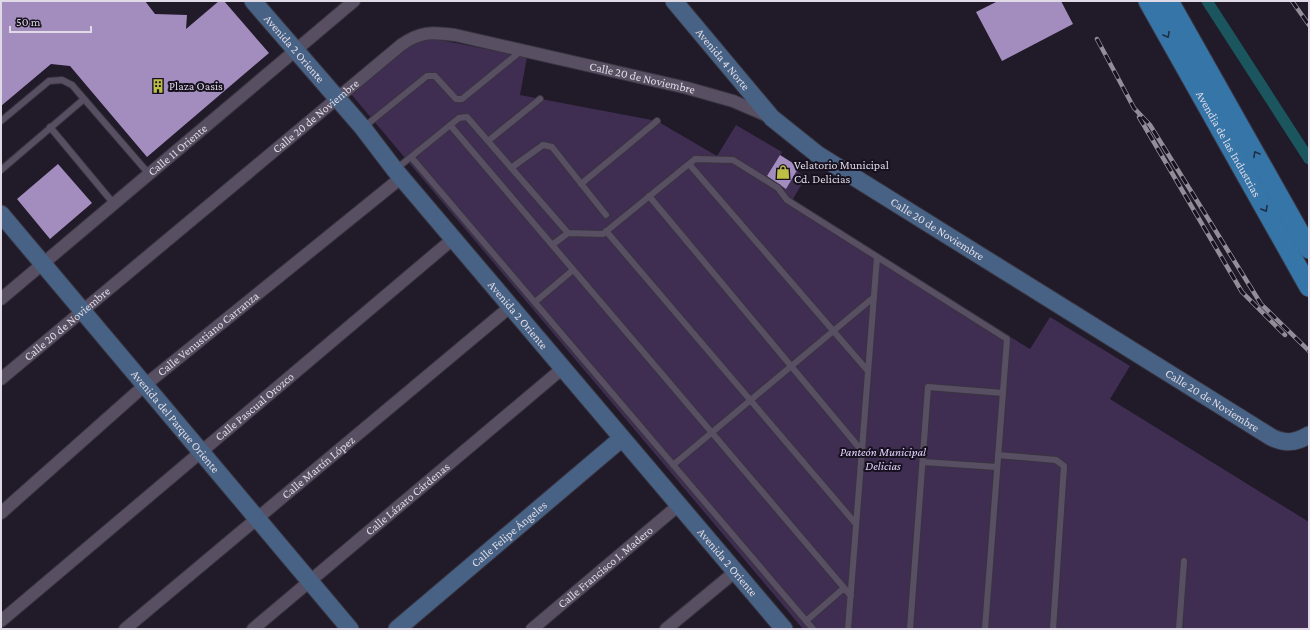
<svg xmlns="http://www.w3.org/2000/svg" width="1310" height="630" viewBox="0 0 1310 630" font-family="'Crimson Pro',serif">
  <rect width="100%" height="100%" fill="#211a29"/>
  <!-- green -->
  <path fill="#3f2e51" d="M420 36 527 57 520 95 657 121 717 156 736 125 782 152 780 155 801 168 798 172 806 177 791 202 1030 349 1050 317 1130 366 1110 399 1309 522V629H803L351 94Z"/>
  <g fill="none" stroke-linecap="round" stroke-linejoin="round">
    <!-- canal -->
    <path stroke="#1b565f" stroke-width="11" d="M1207 1 1309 159"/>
  </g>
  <!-- building -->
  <path fill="#a38dbf" d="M1 1H145L155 14 187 15 186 29 219 1H224L269 53 147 157 70 66 51 64 1 106Z
    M998 1H1061L1073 24 1002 61 976 12Z
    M780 155 799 167 786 189 767 176Z
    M58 164 92 203 50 239 17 199Z"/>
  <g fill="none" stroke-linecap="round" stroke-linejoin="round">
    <defs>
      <path id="lane" d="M1 121 49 81 62 80 72 85 149 174
        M450 125 851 596
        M50 127 114 204
        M364 127 427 76H435L456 99H462L521 51
        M488 141 540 99
        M411 157 813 629
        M689 164 868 371
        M511 168 543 145 552 147 606 215
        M396 169 459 118 467 117 568 233
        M1 170 84 99
        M581 184 657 121
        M649 196 862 451
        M606 231 856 524
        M552 245 568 233 603 234 695 159 733 160 778 188 787 200 1007 339 985 629
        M535 302 573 270
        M998 455 1056 460 1064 466 1053 629
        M923 462 997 467
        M673 465 874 297
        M806 621 844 588
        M848 629 877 257
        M910 629 928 387 1003 393
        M1179 629 1184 561"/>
      <g id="street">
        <path id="s1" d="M1 299 354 1"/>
        <path id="s2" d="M1 379 401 45C421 31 432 32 455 35L687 88 733 101 768 116"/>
        <path id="s3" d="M1 513 145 385 402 177"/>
        <path id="s4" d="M1 621 454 238"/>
        <path id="s5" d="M125 629 511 306"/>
        <path id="s6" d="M253 629 563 368"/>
        <path id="s7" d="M532 629 679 505"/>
        <path d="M666 629 736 571"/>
      </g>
      <g id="secondary">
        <path id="s8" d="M253 1 363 128 395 170 784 629"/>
        <path id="s9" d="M674 1 772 118 817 154 1271 437C1285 444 1295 443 1309 435"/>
        <path id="s10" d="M1 214 350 629"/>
        <path id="s11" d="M397 629 621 439"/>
      </g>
      <g id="primary">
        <path id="s12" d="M1148 1 1309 287"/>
        <path d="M1169 1 1309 249"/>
      </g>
    </defs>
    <!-- lane casing -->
    <use href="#lane" stroke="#393440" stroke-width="8"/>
    <!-- street casing -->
    <use href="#street" stroke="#393440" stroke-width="14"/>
    <!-- secondary casing -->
    <use href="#secondary" stroke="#393440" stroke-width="19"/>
    <!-- primary casing -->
    <use href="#primary" stroke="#393440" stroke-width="21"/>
    <!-- lane -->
    <use href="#lane" stroke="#585062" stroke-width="6"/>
    <!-- street -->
    <use href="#street" stroke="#585062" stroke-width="12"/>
    <!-- secondary -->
    <use href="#secondary" stroke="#476284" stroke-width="17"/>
    <!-- primary -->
    <use href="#primary" stroke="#3675a7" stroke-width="19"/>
    <defs>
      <path id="rail" d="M1292 1 1309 25
        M1097 39 1134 108 1150 125 1261 304 1309 351
        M1139 117 1242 292 1285 335"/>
    </defs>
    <!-- rail casing -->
    <use href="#rail" stroke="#938d9a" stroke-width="4.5"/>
    <!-- rail -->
    <use href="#rail" stroke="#17111f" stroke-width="3" stroke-dasharray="9" stroke-linecap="butt"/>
  </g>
  <!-- one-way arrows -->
  <defs><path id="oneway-chevron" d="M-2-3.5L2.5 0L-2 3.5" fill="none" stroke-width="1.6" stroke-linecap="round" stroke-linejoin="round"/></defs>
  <g stroke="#202f48">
    <use href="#oneway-chevron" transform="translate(1167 35) rotate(61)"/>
    <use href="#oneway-chevron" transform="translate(1256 154) rotate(-119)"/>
    <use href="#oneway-chevron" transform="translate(1265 209) rotate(61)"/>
  </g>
  <!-- icons -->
  <defs>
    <symbol id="building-bare" viewBox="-9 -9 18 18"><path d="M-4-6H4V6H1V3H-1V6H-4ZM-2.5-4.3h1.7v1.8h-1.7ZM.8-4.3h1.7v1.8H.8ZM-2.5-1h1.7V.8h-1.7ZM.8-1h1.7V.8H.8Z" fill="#bcbf44" stroke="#17111f" stroke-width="2.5" paint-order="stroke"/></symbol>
    <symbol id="shop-bare" viewBox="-9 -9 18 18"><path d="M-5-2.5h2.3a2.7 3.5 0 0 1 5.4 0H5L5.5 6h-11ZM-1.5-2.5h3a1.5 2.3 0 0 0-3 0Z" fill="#bcbf44" stroke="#17111f" stroke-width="2.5" paint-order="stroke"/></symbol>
  </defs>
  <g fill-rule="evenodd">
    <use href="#building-bare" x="148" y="76" width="20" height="20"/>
    <use href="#shop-bare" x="773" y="162" width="20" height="20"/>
  </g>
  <g text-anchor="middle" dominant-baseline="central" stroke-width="4" stroke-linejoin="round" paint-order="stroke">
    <!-- street labels -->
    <g font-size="12" fill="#dfdae5" stroke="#17111f">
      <text stroke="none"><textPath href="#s8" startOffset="63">Avenida 2 Oriente</textPath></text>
      <text stroke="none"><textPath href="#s9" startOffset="76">Avenida 4 Norte</textPath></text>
      <text stroke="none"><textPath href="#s2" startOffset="770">Calle 20 de Noviembre</textPath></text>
      <text stroke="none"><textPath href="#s2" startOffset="410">Calle 20 de Noviembre</textPath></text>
      <text stroke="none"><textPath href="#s12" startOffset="164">Avendia de las Industrias</textPath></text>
      <text stroke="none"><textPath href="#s1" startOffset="231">Calle 11 Oriente</textPath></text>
      <text stroke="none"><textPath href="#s9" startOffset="352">Calle 20 de Noviembre</textPath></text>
      <text stroke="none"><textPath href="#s8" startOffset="411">Avenida 2 Oriente</textPath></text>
      <text stroke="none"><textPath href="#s2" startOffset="86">Calle 20 de Noviembre</textPath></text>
      <text stroke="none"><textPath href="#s3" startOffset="274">Calle Venustiano Carranza</textPath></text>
      <text stroke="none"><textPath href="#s9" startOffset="676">Calle 20 de Noviembre</textPath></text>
      <text stroke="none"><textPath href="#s4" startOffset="332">Calle Pascual Orozco</textPath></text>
      <text stroke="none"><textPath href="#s10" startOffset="271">Avenida del Parque Oriente</textPath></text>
      <text stroke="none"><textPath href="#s5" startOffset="252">Calle Martín López</textPath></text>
      <text stroke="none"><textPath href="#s6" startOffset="202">Calle Lázaro Cárdenas</textPath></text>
      <text stroke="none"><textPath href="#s11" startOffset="147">Calle Felipe Ángeles</textPath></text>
      <text stroke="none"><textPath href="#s8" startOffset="735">Avenida 2 Oriente</textPath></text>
      <text stroke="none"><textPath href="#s7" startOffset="96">Calle Francisco I. Madero</textPath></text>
    </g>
    <!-- poi labels -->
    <g font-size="12" fill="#dfdae5" stroke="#17111f" text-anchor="start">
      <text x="169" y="86">Plaza Oasis</text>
      <text x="794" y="165">Velatorio Municipal<tspan x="794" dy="14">Cd. Delicias</tspan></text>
    </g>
    <!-- park labels -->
    <g font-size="12" font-style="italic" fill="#e4d1fd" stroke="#17111f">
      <text x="883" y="452">Panteón Municipal<tspan x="883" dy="14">Delicias</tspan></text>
    </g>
  </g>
  <!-- border -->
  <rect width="1310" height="630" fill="none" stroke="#dfdae5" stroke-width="4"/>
  <!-- scale -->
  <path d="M10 26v6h81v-6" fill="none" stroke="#dfdae5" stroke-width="2"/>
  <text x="16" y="26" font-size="12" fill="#dfdae5" stroke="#17111f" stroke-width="3" paint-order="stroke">50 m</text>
</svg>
